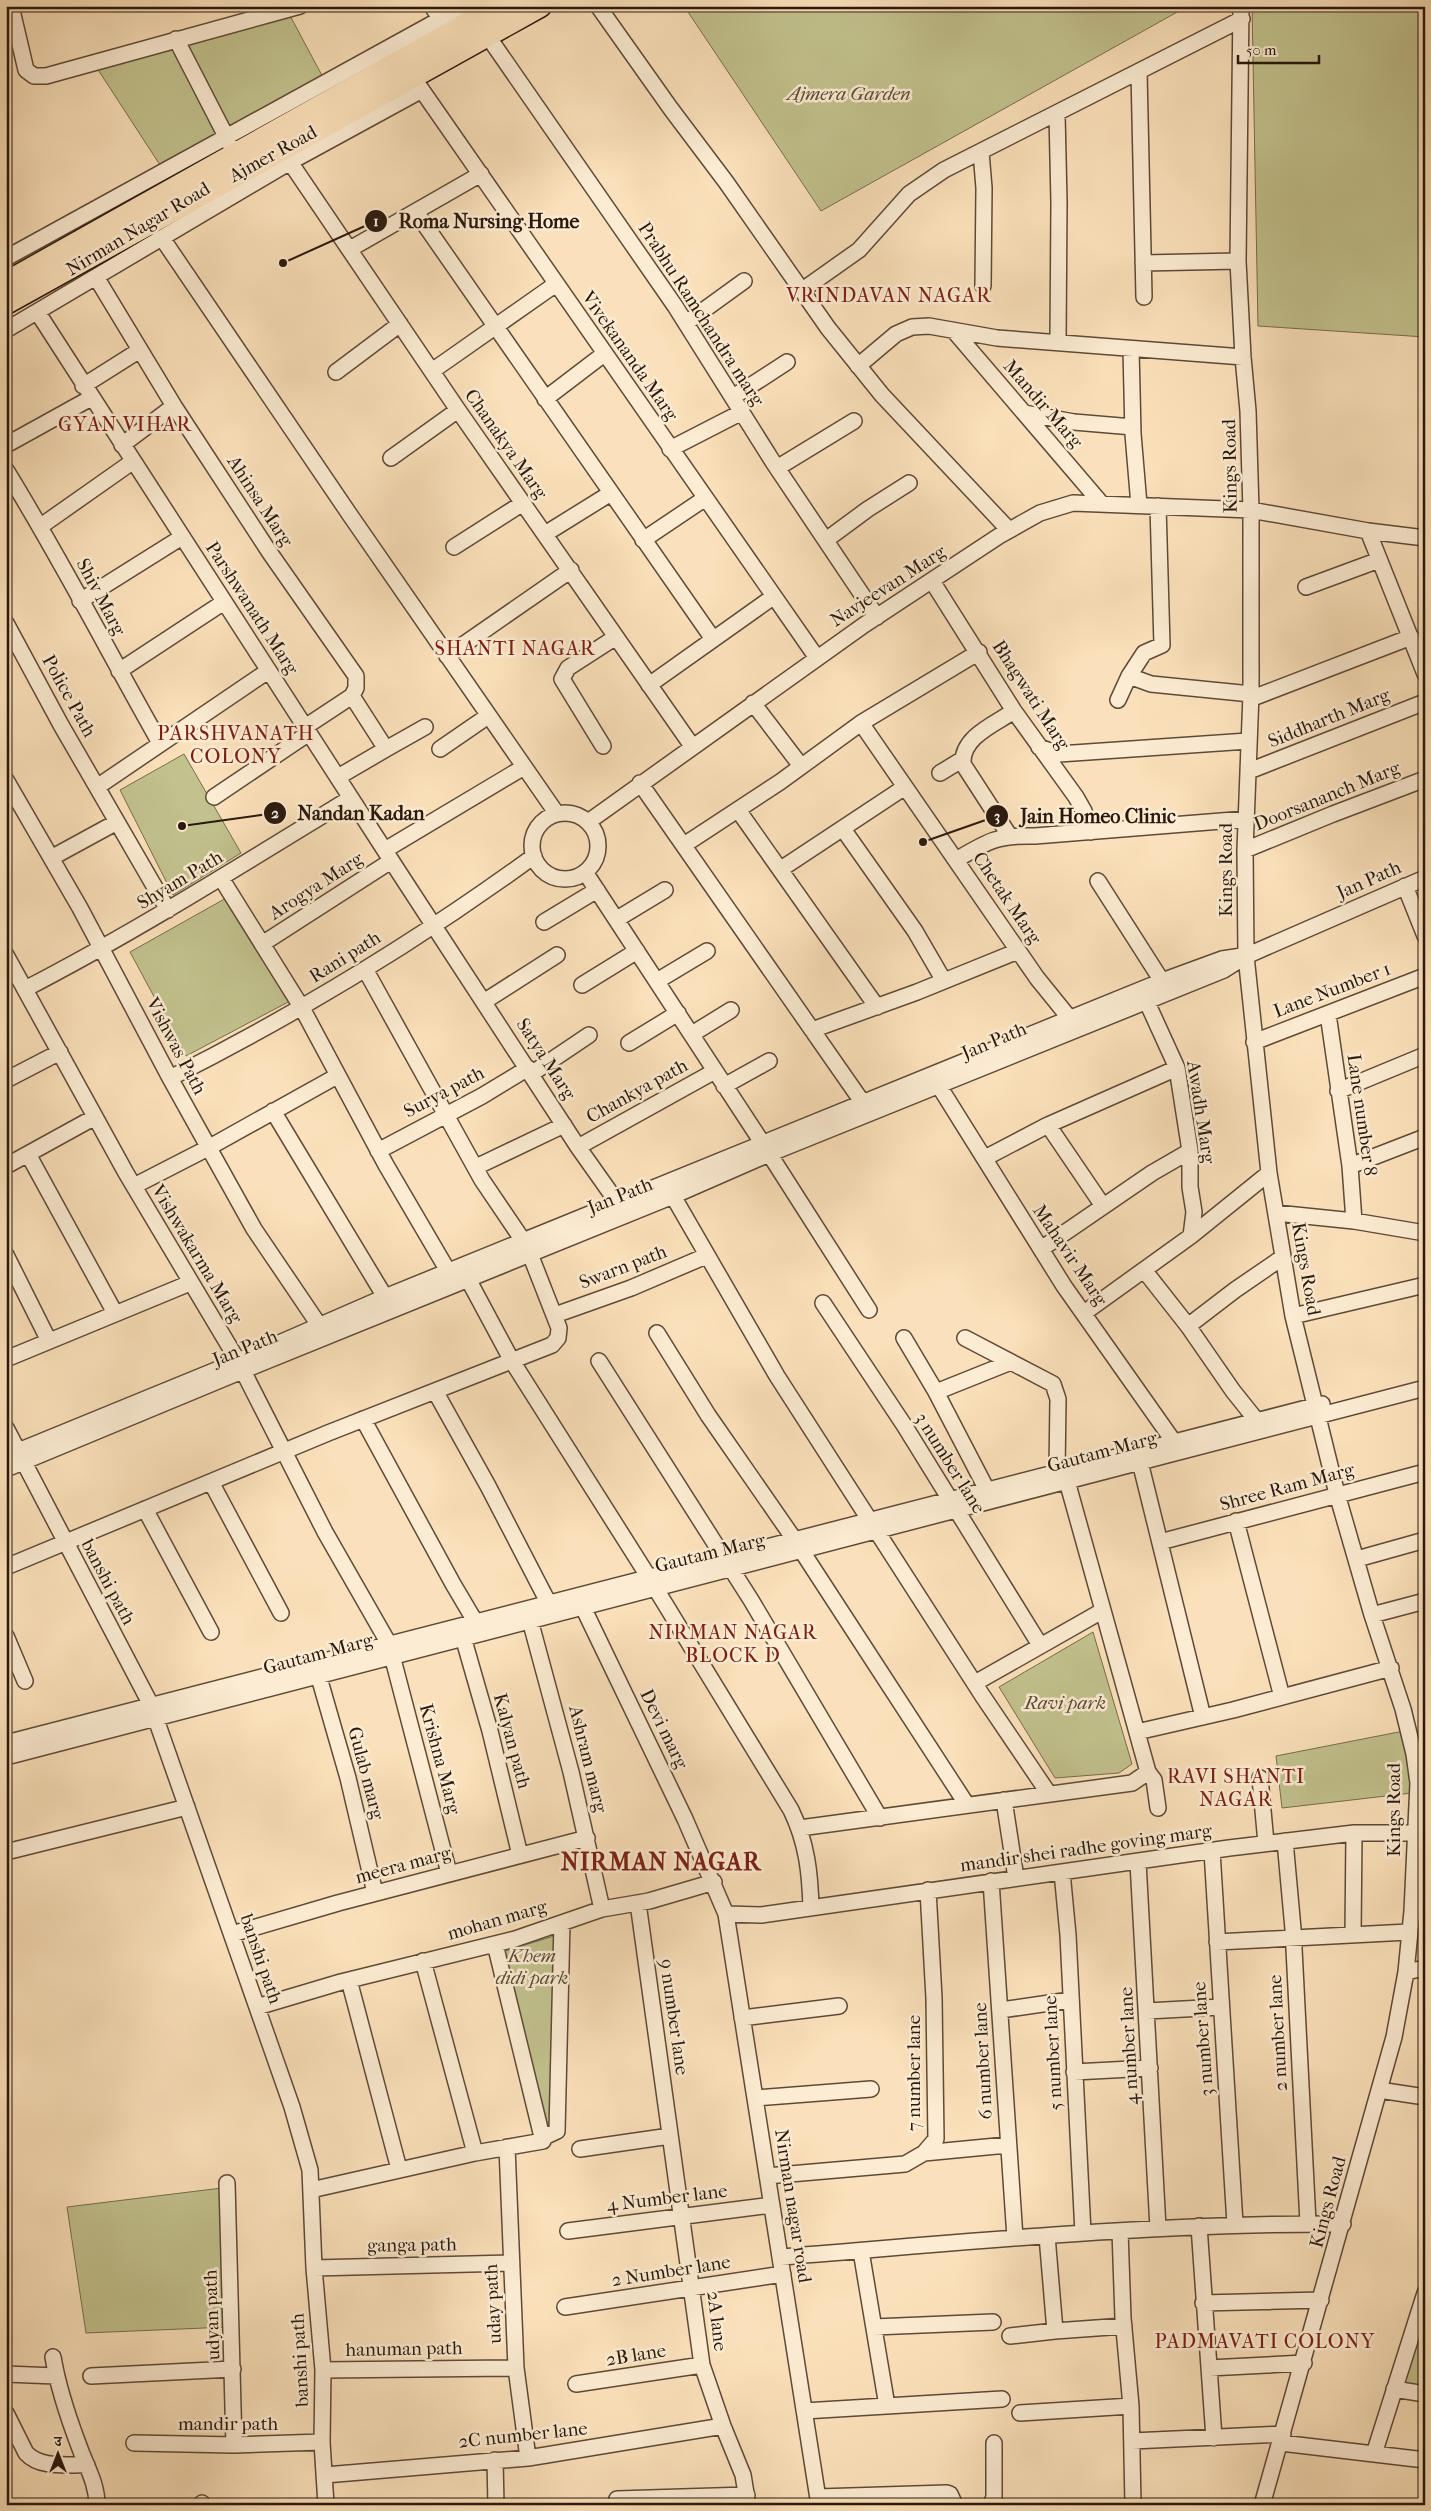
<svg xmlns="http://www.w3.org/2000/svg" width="1431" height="2511" viewBox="0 0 1431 2511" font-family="'IM FELL French Canon','Noto Serif Devanagari',serif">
  <rect width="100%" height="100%" fill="#fbe1bb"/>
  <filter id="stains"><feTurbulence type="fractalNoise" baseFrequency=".004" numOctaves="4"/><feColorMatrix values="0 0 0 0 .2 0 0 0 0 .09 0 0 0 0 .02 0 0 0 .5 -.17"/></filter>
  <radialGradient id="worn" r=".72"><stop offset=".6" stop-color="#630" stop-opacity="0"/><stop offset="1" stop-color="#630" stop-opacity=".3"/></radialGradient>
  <!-- green -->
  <path fill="#c2c28e" stroke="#766d4e" d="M684 6H1188L821 211Z
    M1252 6H1425V337L1258 326Z
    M287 10 326 83 160 165 93 62Z
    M184 754 241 853 173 895 120 790Z
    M228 897 292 1000 186 1056 130 952Z
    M1093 1632 1132 1764 1119 1773 1055 1778 999 1687Z
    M1414 1729 1412 1793 1282 1808 1276 1756Z
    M554 1936 551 2126 545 2127 505 1951Z
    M222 2188 228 2327 86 2333 67 2207Z
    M1425 2313V2388L1403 2385Z"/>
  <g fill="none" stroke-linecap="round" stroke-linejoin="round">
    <defs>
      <path id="minor" d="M11 6 26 70 34 76H46L300 6
        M432 6 446 28
        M598 6 671 109 726 182 828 328 882 395 1009 530
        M1241 6 1238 261 1243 357 1248 411 1251 510V694L1245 850 1246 956 1269 1173 1293 1316 1337 1494 1372 1615 1403 1709 1414 1754 1418 1783 1412 1911 1406 1972 1394 2037 1262 2505
        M487 35 675 306 773 462 877 617
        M176 39 231 146
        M1139 72 1144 297
        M412 76 817 658
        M1057 114 1059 202 1058 342
        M981 152 984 188 983 286
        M290 162 458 410 692 746
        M416 212 713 639
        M162 238 350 515 557 814
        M350 249 481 174
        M6 258 439 20 471 6
        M1143 263 1238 261
        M96 277 174 406 270 553 356 676V688L352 696 305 727
        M801 291 859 250 909 194 944 170 1242 19
        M38 313 400 874 578 1147 624 1212
        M686 323 744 281
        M6 330 290 162 422 90
        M954 331 1101 503
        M1131 349 1133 434 1139 505
        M858 366 896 334 912 327 929 326 997 338 1243 357
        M432 371 556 284
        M336 372 400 324
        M83 386 140 350
        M733 397 787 362
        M545 399 604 354
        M1024 413 1074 422 1133 427
        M6 445 91 398
        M122 445 174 406
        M670 449 742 412
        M391 458 458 410
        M777 468 854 421
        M6 470C61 559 109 653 160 743
        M41 526 132 462
        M1368 531 1425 674
        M545 534 611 493
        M643 540 704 499
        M826 540 868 509 909 483
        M454 547 523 503
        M932 581 1014 711 1076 797 1084 811 1091 832
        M1306 587 1379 560
        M80 601 182 537
        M6 623 61 725 168 910
        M447 656 571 570
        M119 671 224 602
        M1129 676 1151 684 1251 694
        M649 685 773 597
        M1250 699 1411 637
        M1118 700 1129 676 1144 653 1162 645 1158 506
        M753 703 801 766
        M861 723 1037 978 1071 1020
        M603 746 562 679 568 668 616 637
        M1039 747 1059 754 1248 741
        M386 749 425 727
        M440 749 488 716
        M1249 771 1425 702
        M940 773 963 759
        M338 777 386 749 352 696
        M6 780 80 908 170 1078 254 1229 319 1325
        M640 783 863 1103
        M97 787 268 671
        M214 797 309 733
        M738 810 877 1007
        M532 846a33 33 0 1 1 66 0a33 33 0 1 1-66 0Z
        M588 822 864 625 999 536 1040 513 1073 503 1251 510 1368 531 1425 538
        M843 829 915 931 944 981
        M1009 835 963 764C961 737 995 724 1014 711
        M684 845 780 782 861 723 979 652
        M385 850 524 767
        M1245 850 1333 814 1425 779
        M51 858 117 822
        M956 860C988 841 997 835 1035 836L1246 819
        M781 869 905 787
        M585 872 763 1144 869 1310
        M221 878 302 1008 386 1165 448 1271
        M1098 881 1167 989
        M1405 886 1425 936
        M617 919 665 890
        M544 922 597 890
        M262 944 391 861
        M6 955 126 1173 238 1361 325 1532 389 1644 449 1873
        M365 969 482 1180 524 1242
        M657 981 707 951
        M582 985 637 951
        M25 989C137 931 243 864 351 798
        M1146 1000 1177 1068 1190 1151V1187L1194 1212 1191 1236
        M485 1001 557 955
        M1328 1014 1350 1166 1354 1221
        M812 1030 917 992 1018 951
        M692 1034 731 1010
        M1254 1042 1425 976
        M629 1043 678 1013
        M531 1074 589 1035
        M170 1078C297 1014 419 940 534 856
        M6 1080 60 1052
        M724 1086 769 1061
        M939 1086 1064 1286 1174 1442
        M1338 1091 1425 1055
        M273 1111 385 1297
        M1048 1125 1103 1206
        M578 1147 715 1071
        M378 1151 482 1096 528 1068
        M28 1154 115 1313
        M985 1158 1048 1125 1177 1068
        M6 1166 95 1117
        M1350 1166 1425 1137
        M476 1167 564 1125
        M134 1186 208 1148 337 1076
        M673 1196 777 1376 982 1695 1049 1794
        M1276 1213 1354 1221 1425 1233
        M1041 1249 1152 1173 1190 1151
        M6 1255 49 1341
        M1144 1270 1188 1326 1233 1391 1257 1421
        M468 1279 512 1361 648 1576 791 1810C807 1843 810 1873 811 1908
        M823 1303 904 1425 1040 1645
        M1084 1313 1191 1236 1269 1173
        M555 1315 631 1288 706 1256
        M1293 1316 1425 1285
        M1188 1326 1235 1290 1283 1257
        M657 1333 708 1415 794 1539 967 1805
        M904 1338 936 1392 987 1490
        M965 1338 1053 1384 1058 1399 1057 1471
        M6 1359 190 1283
        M599 1361 751 1600 880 1818
        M435 1391 488 1486 548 1602
        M936 1392 1011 1362
        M363 1419 453 1584 479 1628
        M6 1428 151 1705 292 2107 310 2170 314 2268 323 2370 322 2442 326 2505
        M6 1456 238 1361 385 1297 1162 981 1222 959 1242 956
        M1140 1462 1203 1717
        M6 1469 242 1371 673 1196 769 1154 1224 970 1246 956 1425 878
        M211 1482 281 1613
        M145 1509 211 1632
        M1236 1521 1282 1697
        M1160 1542 1425 1472
        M1357 1559 1425 1540
        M6 1567 328 1433 552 1345 558 1338 559 1328 530 1254
        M579 1599 685 1819 726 1914 819 2505
        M1372 1615 1425 1601
        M530 1620 571 1772 602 1909
        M6 1636 25 1681
        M463 1637 490 1731 520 1855
        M316 1667 348 1778 375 1893
        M975 1683 1102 1611
        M1137 1732 1233 1710 1391 1668
        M6 1743 1322 1404
        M6 1757 1425 1388
        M1148 1772 1154 1780 1158 1808
        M1260 1778 1266 1843
        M1004 1800 1016 1878
        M800 1828 1132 1783 1148 1772 1067 1481
        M1285 1841 1293 1929 1308 2223
        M1212 1851 1235 2224
        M6 1852 187 1807
        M1138 1862 1158 2228
        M1062 1872 1068 1935 1083 2233
        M991 1881 1015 2238
        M638 1903 702 2365 723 2426 743 2475 748 2505
        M726 1914 761 1915 1229 1848 1354 1833H1417
        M232 1934 338 1903 587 1838
        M1353 1935 1354 1833
        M1217 1942 1408 1932
        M423 1961 475 2153
        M1406 1972 1425 1968
        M349 1980 399 2169
        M257 2007 341 1982 515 1939 602 1909 649 1901 714 1882
        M1001 2010 1070 2000
        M1147 2011 1221 2007
        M742 2018 839 2006
        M1074 2072 1150 2068
        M1379 2090 1425 2097
        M756 2098 871 2089
        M542 2138 557 2131 562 1923
        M507 2147 516 2368 528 2458
        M580 2149 670 2136
        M924 2153 1007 2145
        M767 2176 905 2164 924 2153 936 2139 934 1998 928 1890
        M227 2183 234 2445
        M311 2190 475 2153 543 2141 495 1944
        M1199 2226 1214 2438
        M568 2231 772 2205
        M1120 2231 1123 2318 1131 2406 1133 2505
        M1047 2236 1055 2331 1124 2326
        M861 2251 887 2406
        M780 2257C967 2242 1155 2223 1343 2224
        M314 2268 511 2263
        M1203 2303 1321 2300
        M565 2307 783 2274
        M874 2327 993 2322
        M1010 2336 1055 2331
        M53 2357C58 2387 68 2417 79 2446 86 2466 97 2483 97 2505
        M1209 2368 1304 2363
        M323 2370 516 2368
        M6 2374 56 2376
        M91 2376 233 2369
        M576 2384 702 2365
        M1394 2389 1425 2394
        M804 2411 1002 2399
        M6 2413 26 2453C41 2469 67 2464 87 2465
        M1020 2413 1131 2406
        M1132 2441 1283 2434
        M134 2443 234 2445 322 2442
        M1281 2443 1425 2460
        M1374 2454 1425 2293
        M495 2460 496 2505
        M325 2475 528 2458 723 2426
        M818 2497 947 2493 950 2494 955 2505
        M617 2499 747 2495
        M202 2505V2503
        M991 2505 994 2497V2443"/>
      <path id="highway" d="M6 283 499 6
        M6 303 540 6"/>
    </defs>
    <!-- minor casing -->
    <use href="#minor" stroke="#5e4a38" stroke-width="18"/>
    <!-- highway casing -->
    <use href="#highway" stroke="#2a180d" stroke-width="25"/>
    <!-- minor -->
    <use href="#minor" stroke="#fcecd3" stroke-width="15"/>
    <!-- highway -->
    <use href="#highway" stroke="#fbe1bb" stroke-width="22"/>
  </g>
  <g text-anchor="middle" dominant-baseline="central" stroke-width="5" stroke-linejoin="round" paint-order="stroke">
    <!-- park labels -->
    <g font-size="19" font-style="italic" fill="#584b34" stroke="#fcecd3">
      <text x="849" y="94">Ajmera Garden</text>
      <text x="1065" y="1703">Ravi park</text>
      <text x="532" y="1956">Khem<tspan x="532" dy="22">didi park</tspan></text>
    </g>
    <!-- street labels -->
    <g font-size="19" fill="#2a180d" stroke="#fcecd3">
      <text transform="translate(273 154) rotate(-29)">Ajmer Road</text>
      <text transform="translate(138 229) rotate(-31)">Nirman Nagar Road</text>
      <text transform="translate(701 314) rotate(57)">Prabhu Ramchandra marg</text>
      <text transform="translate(630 356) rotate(55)">Vivekananda Marg</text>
      <text transform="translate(1043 404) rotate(49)">Mandir Marg</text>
      <text transform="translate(506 444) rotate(55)">Chanakya Marg</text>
      <text transform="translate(1230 466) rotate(-91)">Kings Road</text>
      <text transform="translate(260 501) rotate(57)">Ahinsa Marg</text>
      <text transform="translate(888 586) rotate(-33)">Navjeevan Marg</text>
      <text transform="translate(101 597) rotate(62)">Shiv Marg</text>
      <text transform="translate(252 608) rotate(57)">Parshwanath Marg</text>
      <text transform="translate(1031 695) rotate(57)">Bhagwati Marg</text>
      <text transform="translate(69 696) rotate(61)">Police Path</text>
      <text transform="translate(1329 718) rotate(-22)">Siddharth Marg</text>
      <text transform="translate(1327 796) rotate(-22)">Doorsananch Marg</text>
      <text transform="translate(1226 870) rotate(-90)">Kings Road</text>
      <text transform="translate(180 880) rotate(-31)">Shyam Path</text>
      <text transform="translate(1369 880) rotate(-24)">Jan Path</text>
      <text transform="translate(316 886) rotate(-33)">Arogya Marg</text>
      <text transform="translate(1007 898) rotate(56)">Chetak Marg</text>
      <text transform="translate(345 957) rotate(-32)">Rani path</text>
      <text transform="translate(1332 990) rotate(-21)">Lane Number 1</text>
      <text transform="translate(994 1041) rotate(-23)">Jan Path</text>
      <text transform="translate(176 1046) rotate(62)">Vishwas Path</text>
      <text transform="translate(546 1059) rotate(57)">Satya Marg</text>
      <text transform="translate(637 1091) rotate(-29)">Chankya path</text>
      <text transform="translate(444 1092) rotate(-28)">Surya path</text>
      <text transform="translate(1201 1112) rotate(81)">Awadh Marg</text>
      <text transform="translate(1362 1115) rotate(82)">Lane number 8</text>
      <text transform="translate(620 1196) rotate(-22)">Jan Path</text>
      <text transform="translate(197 1254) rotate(59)">Vishwakarma Marg</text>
      <text transform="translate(1070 1255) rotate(56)">Mahavir Marg</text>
      <text transform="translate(623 1267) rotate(-21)">Swarn path</text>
      <text transform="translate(1306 1269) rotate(80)">Kings Road</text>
      <text transform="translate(245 1348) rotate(-22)">Jan Path</text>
      <text transform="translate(1102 1452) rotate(-15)">Gautam Marg</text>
      <text transform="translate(950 1463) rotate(58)">3 number lane</text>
      <text transform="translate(1287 1487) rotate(-15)">Shree Ram Marg</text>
      <text transform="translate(710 1553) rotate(-14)">Gautam Marg</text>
      <text transform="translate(108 1582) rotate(62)">banshi path</text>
      <text transform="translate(318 1654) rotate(-15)">Gautam Marg</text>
      <text transform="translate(664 1729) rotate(64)">Devi marg</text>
      <text transform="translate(512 1741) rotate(75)">Kalyan path</text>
      <text transform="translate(440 1759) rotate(75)">Krishna Marg</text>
      <text transform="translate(588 1759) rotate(76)">Ashram marg</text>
      <text transform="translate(366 1773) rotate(75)">Gulab marg</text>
      <text transform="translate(1394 1810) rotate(-90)">Kings Road</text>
      <text transform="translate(1086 1848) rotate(-8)">mandir shei radhe goving marg</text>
      <text transform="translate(403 1865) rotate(-15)">meera marg</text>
      <text transform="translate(497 1920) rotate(-16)">mohan marg</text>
      <text transform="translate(261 1959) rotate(71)">banshi path</text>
      <text transform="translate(674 2017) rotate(82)">9 number lane</text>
      <text transform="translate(1278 2033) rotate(-93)">2 number lane</text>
      <text transform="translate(1203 2039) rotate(-94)">3 number lane</text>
      <text transform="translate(1129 2046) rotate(-93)">4 number lane</text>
      <text transform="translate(1053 2053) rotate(-93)">5 number lane</text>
      <text transform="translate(983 2061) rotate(-93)">6 number lane</text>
      <text transform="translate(914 2073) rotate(-90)">7 number lane</text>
      <text transform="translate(667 2198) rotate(-7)">4 Number lane</text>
      <text transform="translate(1328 2202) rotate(-75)">Kings Road</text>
      <text transform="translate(793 2206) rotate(81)">Nirman nagar road</text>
      <text transform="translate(412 2245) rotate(-1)">ganga path</text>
      <text transform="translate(671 2271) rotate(-9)">2 Number lane</text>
      <text transform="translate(493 2304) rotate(-93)">uday path</text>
      <text transform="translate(212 2315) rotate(-92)">udyan path</text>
      <text transform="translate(717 2321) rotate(83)">2A lane</text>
      <text transform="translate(404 2349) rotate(-1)">hanuman path</text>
      <text transform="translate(636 2355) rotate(-9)">2B lane</text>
      <text transform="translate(300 2360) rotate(-93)">banshi path</text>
      <text x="228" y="2424">mandir path</text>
      <text transform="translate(523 2435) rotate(-6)">2C number lane</text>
    </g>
    <!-- neighbourhood labels -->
    <g font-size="20" letter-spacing="1" fill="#7a1f14" stroke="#fcecd3">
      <text x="889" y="295">VRINDAVAN NAGAR</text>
      <text x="125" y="424">GYAN VIHAR</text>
      <text x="515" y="648">SHANTI NAGAR</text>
      <text x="236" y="733">PARSHVANATH<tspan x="236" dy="23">COLONY</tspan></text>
      <text x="733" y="1632">NIRMAN NAGAR<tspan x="733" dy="23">BLOCK D</tspan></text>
      <text x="1236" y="1776">RAVI SHANTI<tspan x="1236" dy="23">NAGAR</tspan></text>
      <text x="1265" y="2341">PADMAVATI COLONY</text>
    </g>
    <!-- district labels -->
    <g font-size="24" font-weight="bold" letter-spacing="1" fill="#7a1f14" stroke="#fcecd3">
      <text x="661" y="1862">NIRMAN NAGAR</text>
    </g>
  </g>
  <!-- callouts -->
  <path fill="none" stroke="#2a180d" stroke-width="2" d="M283 263L376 221M182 826L275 813M923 842L997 816"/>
  <g fill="#2a180d" stroke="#fcecd3" stroke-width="2">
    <circle cx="283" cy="263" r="5"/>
    <circle cx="182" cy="826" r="5"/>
    <circle cx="923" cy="842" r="5"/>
    <circle cx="376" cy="221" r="12"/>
    <circle cx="275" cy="813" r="12"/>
    <circle cx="997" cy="816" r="12"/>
  </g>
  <g font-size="15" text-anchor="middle" font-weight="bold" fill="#fff">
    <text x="376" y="226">1</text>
    <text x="275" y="818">2</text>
    <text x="997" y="821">3</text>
  </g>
  <g font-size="20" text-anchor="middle" font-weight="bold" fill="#2a180d" stroke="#fcecd3" stroke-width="5" stroke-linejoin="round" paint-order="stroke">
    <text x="489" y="228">Roma Nursing Home</text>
    <text x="361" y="820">Nandan Kadan</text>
    <text x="1098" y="823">Jain Homeo Clinic</text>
  </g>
  <!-- margin -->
  <rect width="1431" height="2511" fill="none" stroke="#fbe1bb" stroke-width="25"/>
  <rect x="8" y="8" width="1416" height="2496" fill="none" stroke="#2a180d" stroke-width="2.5"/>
  <rect x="12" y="12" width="1406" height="2486" fill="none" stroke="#2a180d"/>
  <!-- north arrow -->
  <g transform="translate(58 2454)" stroke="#fcecd3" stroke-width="4" paint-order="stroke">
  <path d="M0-4L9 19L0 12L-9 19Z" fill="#2a180d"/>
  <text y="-8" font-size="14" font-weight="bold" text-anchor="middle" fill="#2a180d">उ</text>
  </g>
  <!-- scale -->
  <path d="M1238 55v8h81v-8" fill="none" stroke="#2a180d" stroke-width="2.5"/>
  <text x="1246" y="55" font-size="15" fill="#2a180d" stroke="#fcecd3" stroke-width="4" paint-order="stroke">50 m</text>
  <rect width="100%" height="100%" filter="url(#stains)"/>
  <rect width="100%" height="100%" fill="url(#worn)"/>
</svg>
